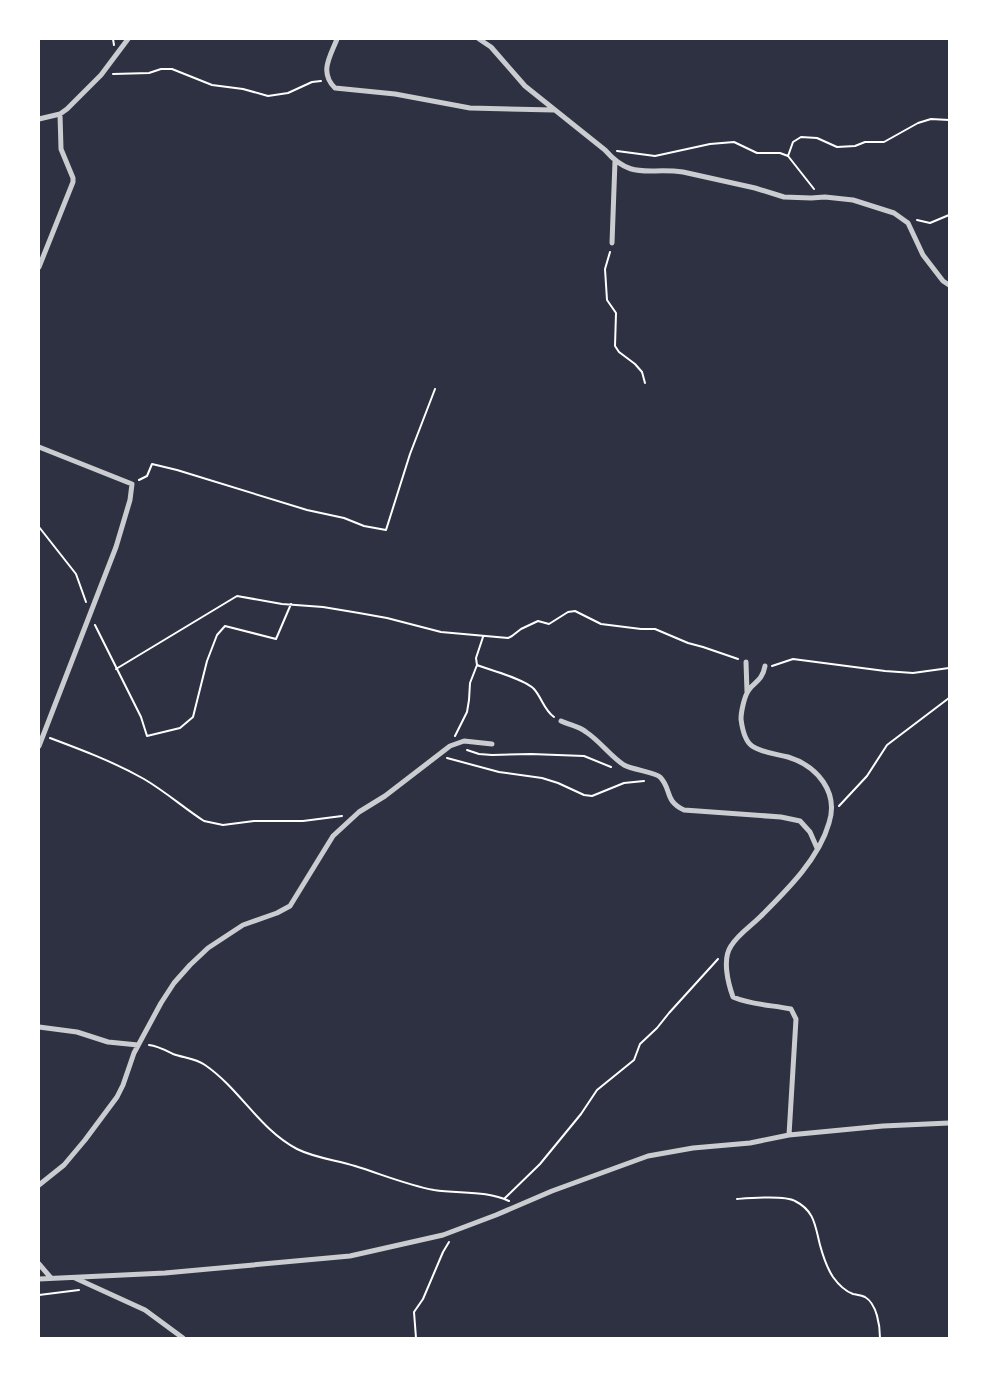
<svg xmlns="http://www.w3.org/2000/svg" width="988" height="1377" viewBox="0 0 988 1377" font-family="'Times New Roman',serif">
  <rect width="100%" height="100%" fill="#2d3142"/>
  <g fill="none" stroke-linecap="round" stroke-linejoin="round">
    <!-- path -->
    <path stroke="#fff" stroke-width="2" d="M113 39 114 45
      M113 74 149 73 161 69H172L212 85 243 89 268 96 288 93 312 82 321 81
      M617 151 655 156 710 144 734 142 757 153H780L788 156 814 189
      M788 156 793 142 801 137 817 138 837 147 855 146 865 142H884L918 123 931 119 949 120
      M917 220 930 223 949 215
      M610 252 605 269 607 300 616 313 615 346 619 352 635 364 642 372 645 383
      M139 480 147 476 152 464 177 470 307 510 344 518 364 526 386 530 410 454 435 389
      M39 527 76 574 86 602
      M95 625 141 717 147 736 180 728 193 717 207 661 217 635 225 626 276 639 291 604
      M477 665C490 670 525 679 534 689 542 698 544 710 554 717
      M772 666 793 659 885 671 913 673 949 668
      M116 669 237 596 282 604 323 607 359 613 387 618 441 632 508 638 512 636 521 629 538 621 549 624 568 612 575 611 601 624 641 629H655L688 643 703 647 738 659
      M455 736 467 712 469 700 470 683 477 665 476 658 483 637
      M50 738C82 750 114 762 144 779 166 792 184 808 204 821L223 825 254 821H303L342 816
      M467 750 479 754 492 755 531 754 584 756 611 767
      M447 758 499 772 542 778 558 783 584 795 592 796 624 783 644 781
      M839 806 867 776 887 745 949 698
      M149 1045C158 1046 165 1050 173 1054 184 1058 195 1058 205 1065 240 1089 259 1129 297 1149 315 1158 336 1160 355 1166 381 1174 407 1185 434 1190 459 1194 486 1190 509 1201
      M505 1198 540 1164 581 1114 597 1090 634 1060 640 1044 657 1028 669 1013 718 959
      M737 1199C750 1198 785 1195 795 1201 815 1211 815 1226 820 1245 823 1256 827 1268 833 1277 838 1284 845 1291 853 1294 857 1295 861 1295 865 1297 877 1304 880 1326 880 1338
      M39 1295 79 1290
      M416 1338 414 1312 423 1299 443 1252 449 1242"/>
    <!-- minor -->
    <path stroke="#caccd0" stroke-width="5" d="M337 39C330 57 319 72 335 88L395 94 470 108 554 110
      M479 39 491 47 525 86 605 150C632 181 648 167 683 172L755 188 784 197 811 198 825 197 853 200 894 213 908 223 923 255 943 281 949 285
      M39 119 60 114 67 109 101 75 128 39
      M612 243 615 161
      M39 267 73 182V178L61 149 60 114
      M39 447 132 484 130 500 116 547 39 746
      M746 662 747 692
      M765 666C762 683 752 682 747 693 744 699 741 712 741 719 742 727 745 741 752 746 762 753 776 754 788 757 817 766 839 792 829 823 819 858 789 888 763 914 753 925 739 933 731 946 722 959 728 983 733 997 751 1005 772 1005 791 1009L796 1019 789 1135
      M561 721C569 725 579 726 586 732 600 741 610 756 624 765 633 770 655 772 660 777 672 789 664 801 684 810L781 817 800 821 810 832 817 848
      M39 1027 77 1032 108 1042 138 1045
      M39 1185 64 1165 85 1140 117 1097 123 1085 134 1053 161 1003 174 983 190 965 208 948 243 925 277 913 290 906 333 836 359 812 385 796 450 746 464 741 492 744
      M39 1264 51 1278
      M75 1278 145 1310 183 1338
      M39 1279 165 1273 350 1256 443 1235 496 1215 552 1191 648 1156 693 1148 750 1143 789 1135 883 1126 949 1123"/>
  </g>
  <!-- border -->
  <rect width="988" height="1377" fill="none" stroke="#ffffff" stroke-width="80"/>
</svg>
